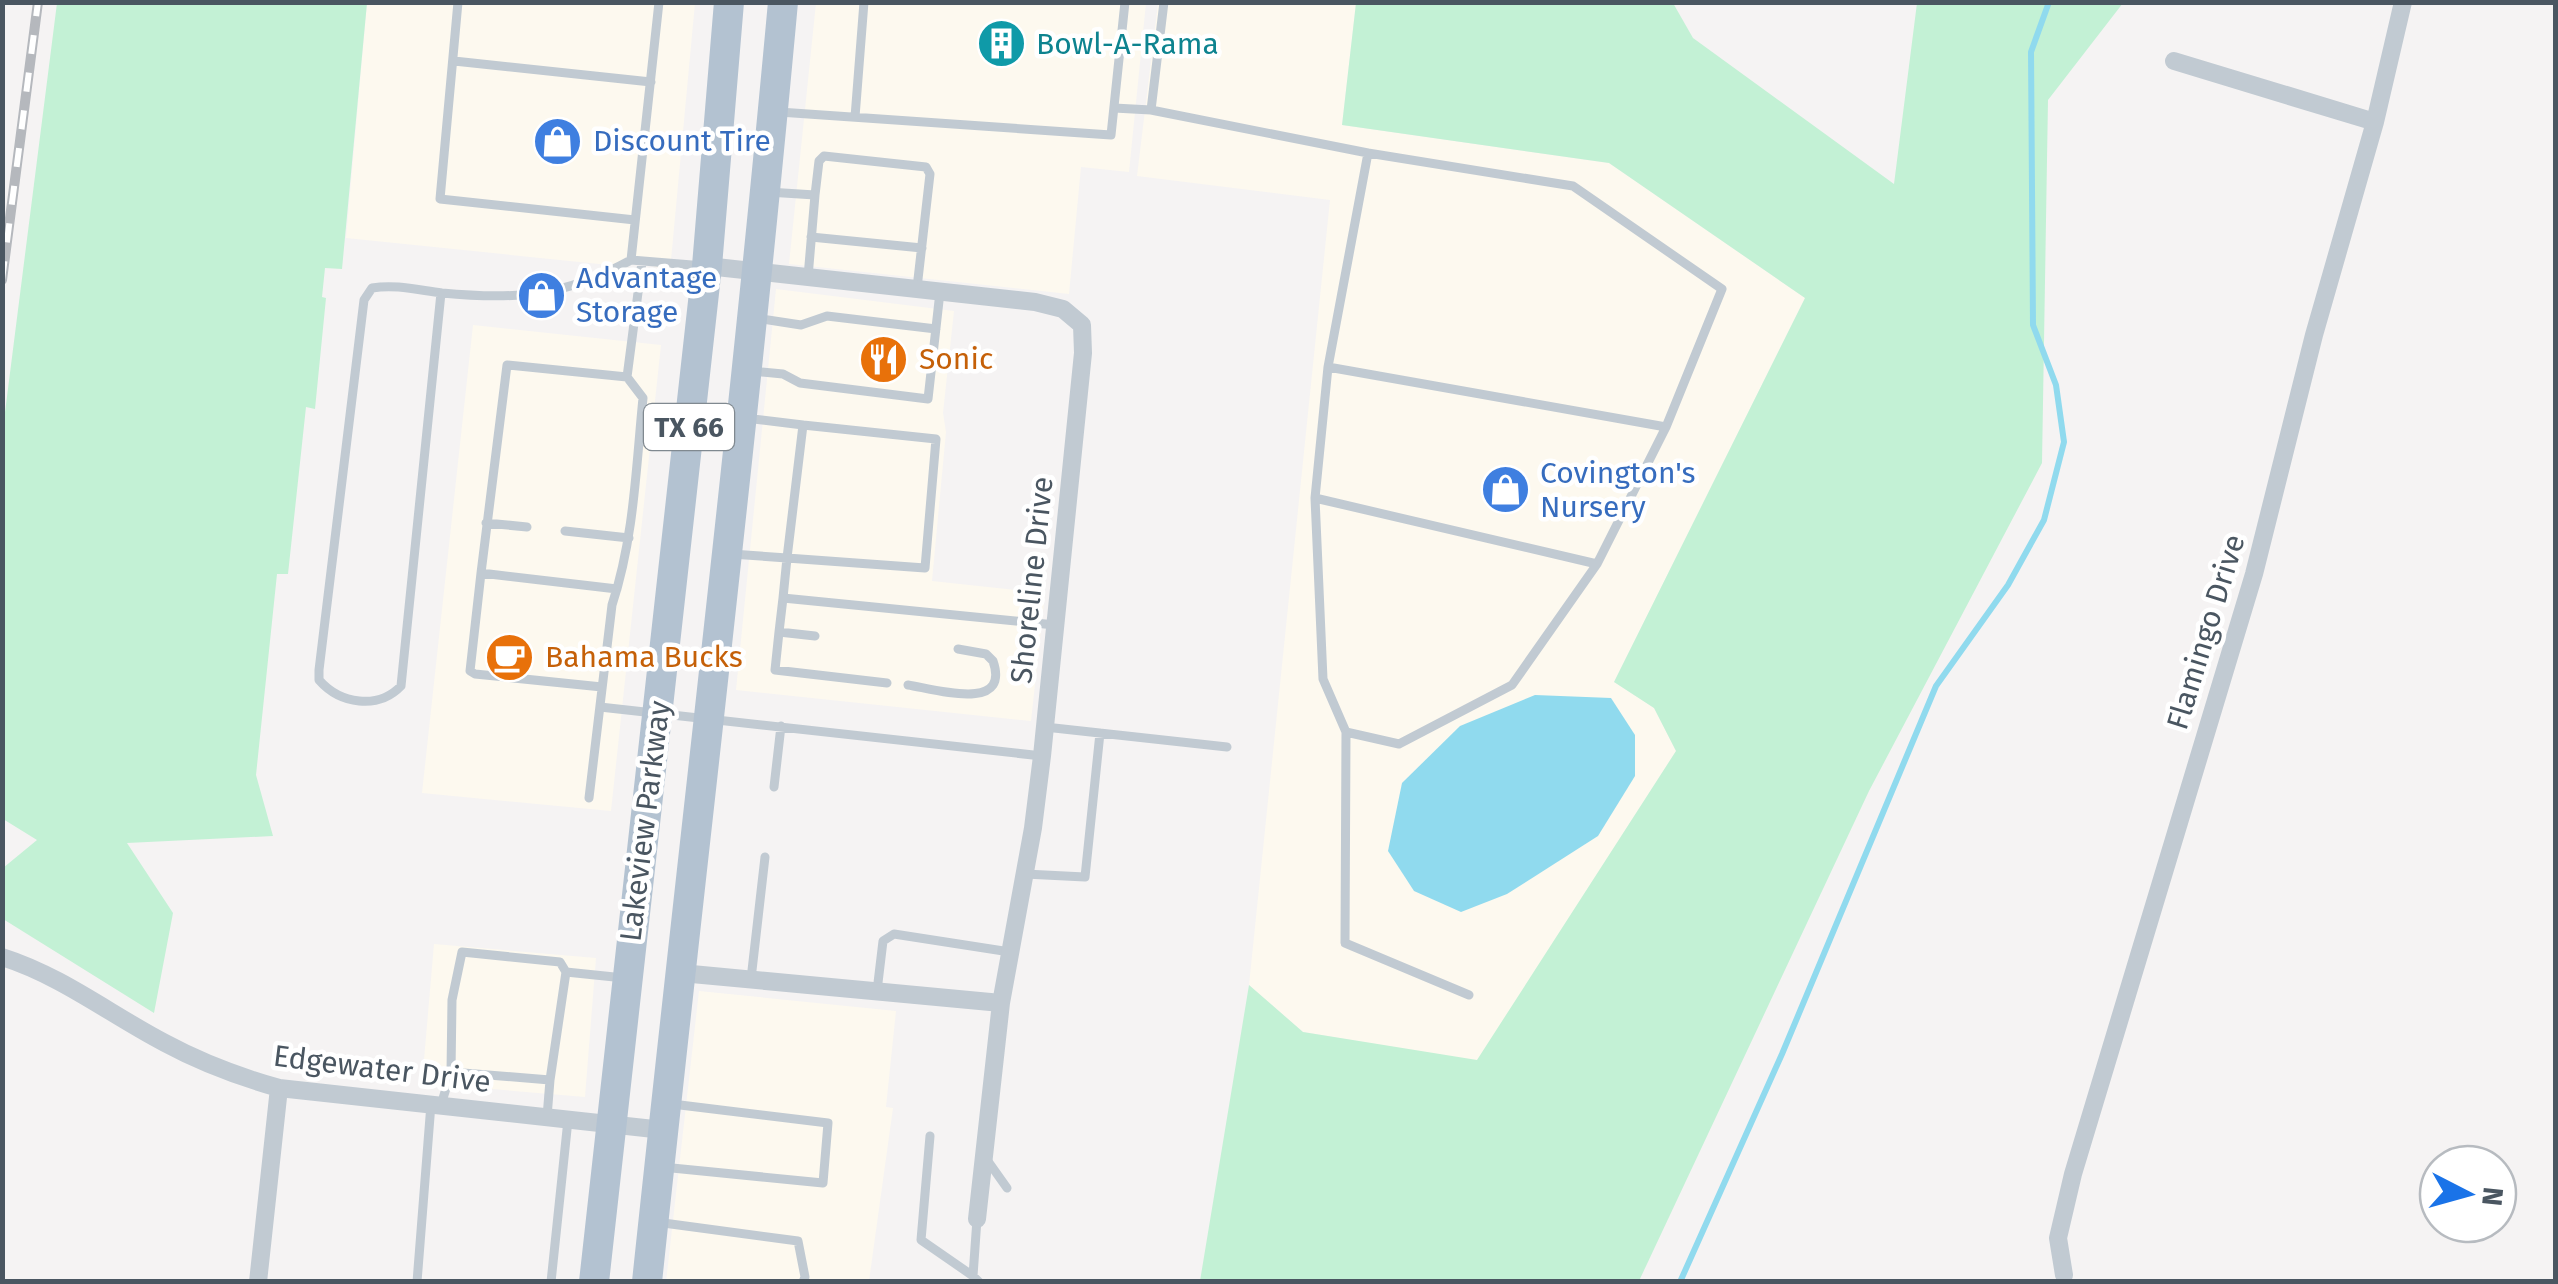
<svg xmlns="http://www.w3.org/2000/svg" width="2558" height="1284" viewBox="0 0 2558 1284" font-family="'Fira Sans',sans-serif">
  <rect width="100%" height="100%" fill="#f5f3f3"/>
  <!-- commercial -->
  <path fill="#fdf9ef" d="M367 3H695L670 271 631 260 609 265 346 238Z
    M816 3H1146L1129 172 1081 167 1069 294 789 264Z
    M1158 3H1356L1342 125 1609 163 1805 298 1614 682 1654 708 1676 751 1477 1061 1303 1032 1249 985 1330 200 1137 176Z
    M776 289 954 311 943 413 946 432 932 581 1045 593 1031 721 736 690Z
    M473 325 661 345 611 811 422 793Z
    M434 944 596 958 585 1097 422 1083Z
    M699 991 896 1011 886 1107 893 1108 869 1281 666 1282Z"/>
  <!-- green -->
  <path fill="#c3f1d5" d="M57 3H367L342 269 325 268 322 297 326 298 315 409 306 407 288 574H277L256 775 273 836 127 843 173 913 154 1013 3 919V868L37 840 3 819V428Z
    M1356 3H1673L1693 38 1894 184 1917 3H2123L2048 100 2042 463 1869 791 1639 1281H1200L1249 985 1303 1032 1477 1060 1676 751 1654 708 1614 682 1805 298 1609 163 1342 125Z"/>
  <!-- water -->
  <path fill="#90daee" d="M1535 695 1611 698 1635 735V776L1598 836 1507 894 1461 912 1414 891 1388 851 1402 783 1460 726Z"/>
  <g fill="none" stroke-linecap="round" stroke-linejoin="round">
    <!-- stream -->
    <path stroke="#90daee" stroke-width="6" d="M1680 1282 1782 1054 1936 686 2008 585 2044 520 2064 442 2056 385 2033 325 2031 52 2049 2"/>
    <!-- service -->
    <path stroke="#c1cad2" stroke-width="9" d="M458 2 440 199 635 220
      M659 2 631 260 704 266
      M454 61 651 82
      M1114 108 1151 110 1368 153 1328 367 1315 498 1323 679 1346 732 1399 744 1512 685 1597 564 1666 427 1328 367
      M1151 110 1164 2
      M779 112 1111 135 1125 2
      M855 117 864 2
      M1368 153 1573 186 1722 289 1666 427
      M768 192 815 195 819 161 824 156 926 167 930 174 917 288
      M811 237 922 248
      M808 277 815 195
      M441 293 401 686C378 710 340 704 319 680V670L364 300 372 288C396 284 418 290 442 293 516 300 564 297 631 260
      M756 318 801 325 827 316 936 329
      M752 371 783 374 800 383 928 399 940 292
      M745 418 803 425 787 558 925 568 936 439 803 425
      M1315 498 1597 564
      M486 523 527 527
      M565 531 629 538
      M731 554 787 558 783 598 1055 625
      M481 573 470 671 475 674 602 687
      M617 589 481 573 507 365 627 377
      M779 632 783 598
      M815 636 779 632 775 670 887 683
      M908 685C934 689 1011 713 993 661L986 654 958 649
      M600 707 1042 756
      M1045 727 1227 747
      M1346 732 1345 943 1469 995
      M774 787 781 726
      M589 798 612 605C634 539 636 467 643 398L627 377 642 262
      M1025 874 1085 877 1100 733
      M751 979 765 857
      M877 991 883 941 894 934 1010 952
      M451 1072 452 1000 462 952 560 962 566 972
      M550 1080 566 972 624 978
      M441 1105 451 1072 550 1080 547 1117
      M930 1136 921 1240 973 1276
      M985 1157 1007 1188
      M662 1167 823 1183 828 1123 672 1104
      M977 1219 973 1276 979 1282
      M656 1222 798 1241 805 1277 803 1282
      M417 1282 431 1104
      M551 1282 568 1120"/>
    <!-- minor -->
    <path stroke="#c1cad2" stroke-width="18" d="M2174 61 2375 122
      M707 266 1035 302 1063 309 1082 325 1083 353 1042 756 1033 828 1001 1003 977 1219
      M2 957C62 976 111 1015 165 1043 202 1063 240 1077 279 1088L663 1130
      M681 973 1001 1003
      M2064 1275 2058 1238 2073 1174 2254 574 2314 335 2375 122 2403 2
      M258 1282 279 1088"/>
    <!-- primary -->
    <path stroke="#b3c2d1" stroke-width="30" d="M594 1282 707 266 729 2
      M647 1282C692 855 744 430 783 2"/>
    <defs>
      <path id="rail" d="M2 280 38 2"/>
    </defs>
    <!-- rail casing -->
    <use href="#rail" stroke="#b5b8bd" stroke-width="10"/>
    <!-- rail -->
    <use href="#rail" stroke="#fff" stroke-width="6" stroke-dasharray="19" stroke-linecap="butt"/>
  </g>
  <!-- icons -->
  <defs>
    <symbol id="building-disc" viewBox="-11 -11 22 22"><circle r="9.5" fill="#0f9aa8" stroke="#fff"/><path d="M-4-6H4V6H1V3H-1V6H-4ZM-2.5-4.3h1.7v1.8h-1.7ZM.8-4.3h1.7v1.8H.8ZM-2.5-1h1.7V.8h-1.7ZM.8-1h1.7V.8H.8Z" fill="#fff"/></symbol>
    <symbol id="shop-disc" viewBox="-11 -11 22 22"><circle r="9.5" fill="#3f7fe0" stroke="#fff"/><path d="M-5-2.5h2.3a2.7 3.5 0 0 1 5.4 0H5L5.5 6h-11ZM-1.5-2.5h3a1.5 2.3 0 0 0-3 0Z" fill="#fff"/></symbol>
    <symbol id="restaurant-disc" viewBox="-11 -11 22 22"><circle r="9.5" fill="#e8710a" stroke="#fff"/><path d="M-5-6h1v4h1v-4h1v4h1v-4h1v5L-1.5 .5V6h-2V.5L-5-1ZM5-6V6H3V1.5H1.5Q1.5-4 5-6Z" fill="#fff"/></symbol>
    <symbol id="cafe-disc" viewBox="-11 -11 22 22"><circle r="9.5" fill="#e8710a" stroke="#fff"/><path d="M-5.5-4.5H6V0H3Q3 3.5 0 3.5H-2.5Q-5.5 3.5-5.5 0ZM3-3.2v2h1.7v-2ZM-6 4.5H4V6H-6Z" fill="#fff"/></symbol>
  </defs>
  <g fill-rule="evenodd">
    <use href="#building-disc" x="974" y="16" width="55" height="55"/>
    <use href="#shop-disc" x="530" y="114" width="55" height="55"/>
    <use href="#shop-disc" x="514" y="268" width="55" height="55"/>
    <use href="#restaurant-disc" x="856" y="332" width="55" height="55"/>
    <use href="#shop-disc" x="1478" y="462" width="55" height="55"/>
    <use href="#cafe-disc" x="482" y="630" width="55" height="55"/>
  </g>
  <g text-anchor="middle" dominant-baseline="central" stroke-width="9" stroke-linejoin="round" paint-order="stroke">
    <!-- shield labels -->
    <rect fill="#fff" stroke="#808990" stroke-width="2.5" x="644" y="404" width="90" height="46" rx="8"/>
    <g font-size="28" font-weight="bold" fill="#4a5661">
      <text x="689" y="427">TX 66</text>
    </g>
    <!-- culture labels -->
    <g font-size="30" fill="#0d838f" stroke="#fff" text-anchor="start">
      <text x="1036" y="44">Bowl-A-Rama</text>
    </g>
    <!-- shop labels -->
    <g font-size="30" fill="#366cbe" stroke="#fff" text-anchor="start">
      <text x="593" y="141">Discount Tire</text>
      <text x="576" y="278">Advantage<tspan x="576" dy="34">Storage</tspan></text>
      <text x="1540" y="473">Covington's<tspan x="1540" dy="34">Nursery</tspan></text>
    </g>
    <!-- food labels -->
    <g font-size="30" fill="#c56008" stroke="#fff" text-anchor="start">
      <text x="919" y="359">Sonic</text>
      <text x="545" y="657">Bahama Bucks</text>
    </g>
    <!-- street labels -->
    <g font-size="30" fill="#4a5661" stroke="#fff">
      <text transform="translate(1032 580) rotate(-84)">Shoreline Drive</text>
      <text transform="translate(2206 632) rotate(-73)">Flamingo Drive</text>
      <text transform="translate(645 821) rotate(-83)">Lakeview Parkway</text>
      <text transform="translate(382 1069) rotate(7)">Edgewater Drive</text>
    </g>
  </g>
  <!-- border -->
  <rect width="2558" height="1284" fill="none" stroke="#4a5661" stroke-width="10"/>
  <!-- north arrow -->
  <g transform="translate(2468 1194) rotate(96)"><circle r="48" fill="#ffffff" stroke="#b7bbc0" stroke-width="2.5"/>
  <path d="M0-8L18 38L0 25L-18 38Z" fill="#1a73e8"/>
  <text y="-15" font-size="28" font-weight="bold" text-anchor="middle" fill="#4a5661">N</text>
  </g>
</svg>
